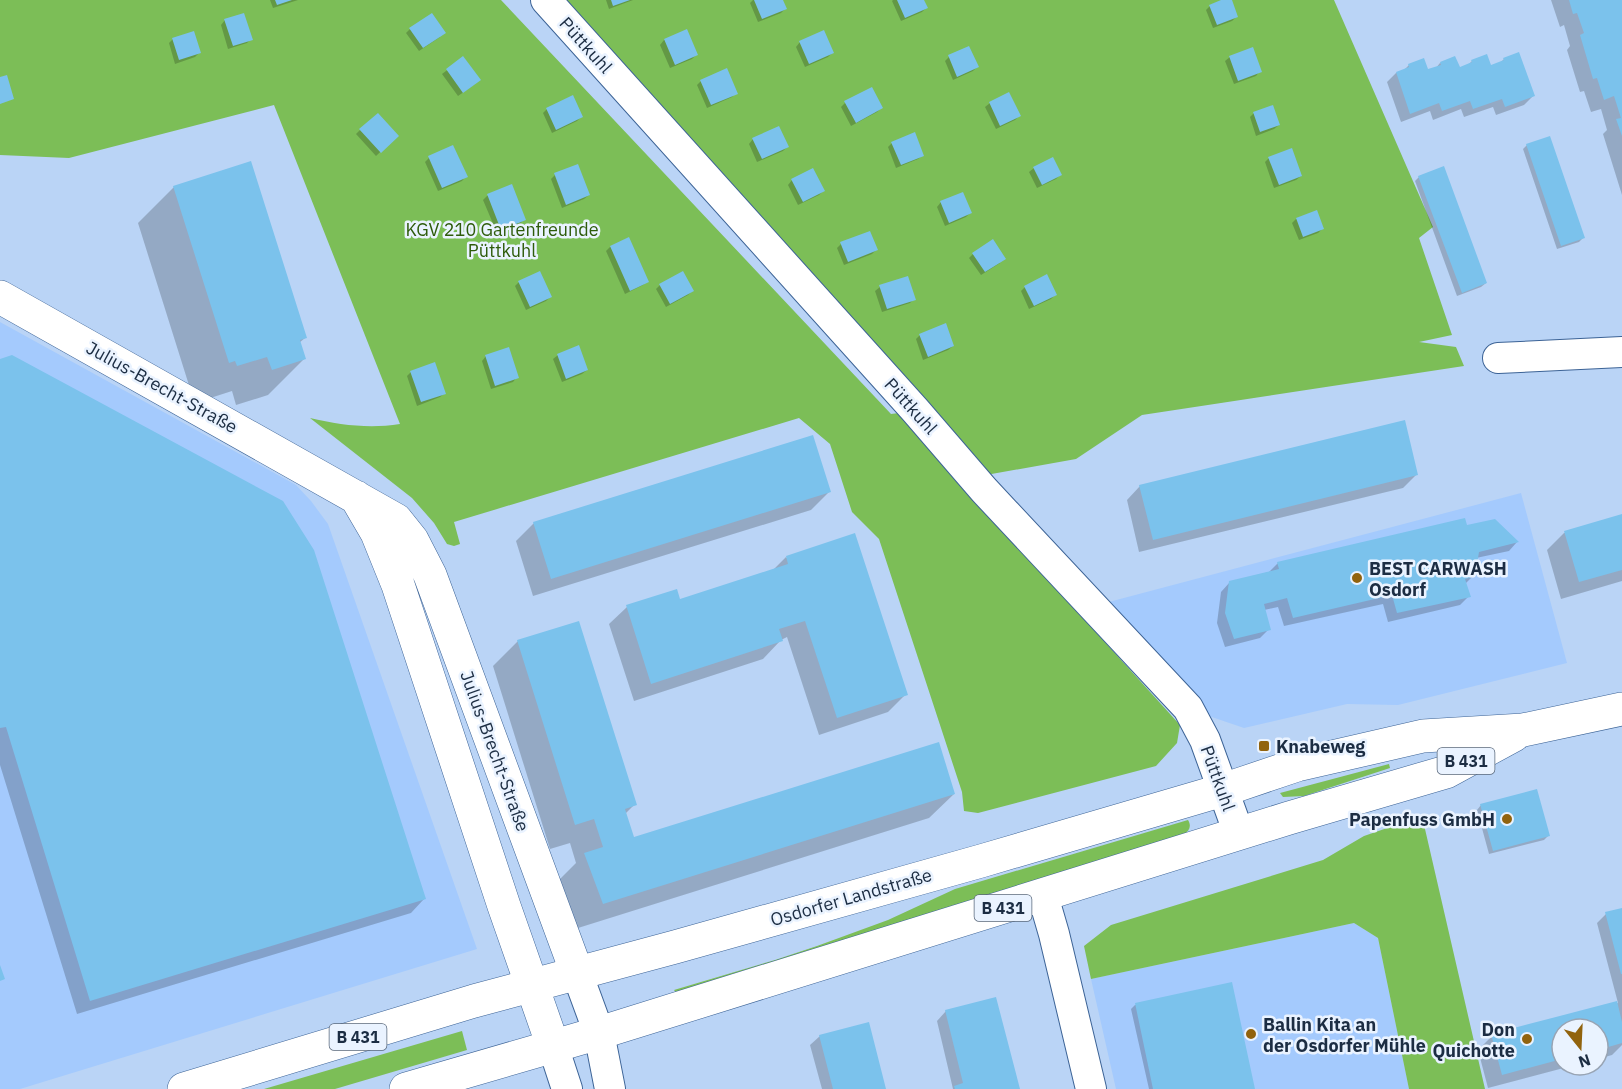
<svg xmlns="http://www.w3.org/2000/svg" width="1622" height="1089" viewBox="0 0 1622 1089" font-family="'IBM Plex Sans',sans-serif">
  <rect width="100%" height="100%" fill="#bad4f6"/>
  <!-- built -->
  <path fill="#a4cafd" d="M0 322 296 485 311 501 328 524 477 949 20 1089H0Z
    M1521 493 1567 663 1398 705 1347 704 1244 728 1206 715 1105 603Z
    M1354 923 1378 938 1409 1089H1116L1091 979Z"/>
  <!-- green -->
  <path fill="#7cbe57" d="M0 0H501L891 414 915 411 547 0H1334L1433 227 1419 238 1452 335 1419 342 1456 347 1464 366 1142 415 1076 459 958 480 1180 725 1177 743 1156 766 978 813 964 811 962 792 879 539 852 512 830 444 799 418 454 522 460 544 454 546 447 544 434 523 412 498 310 418C340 425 369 429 400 424L274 105 69 158 0 155Z
    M1389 764 1390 768 1304 796 1283 797 1280 793Z
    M1422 816 1485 1089H1409L1378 938 1354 923 1091 979 1084 946 1111 925 1323 860 1364 836Z
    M1188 820C1192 827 1189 830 1184 835L677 994 674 990 775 960 817 946 888 920 955 889Z
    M462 1031 467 1050 335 1089H264Z"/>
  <!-- shadow -->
  <path fill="#0003" d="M270 0H298L273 8Z
    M606 0H633L609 9Z
    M753 0H782L785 9 781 13 758 22 750 3Z
    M893 0H922L926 8 922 12 901 21 892 1Z
    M1225 0H1230L1237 16 1232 21 1213 28 1206 10 1210 6Z
    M1551 0H1622V195L1603 134 1607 130 1601 109 1591 112 1584 91 1580 92 1567 50 1570 46 1564 25 1560 27Z
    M225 20 251 39 247 43 228 49 221 25Z
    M410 29 440 37 419 51 406 33Z
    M686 31 696 55 692 59 670 68 660 45 664 40Z
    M173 39 199 53 195 57 175 64 169 43Z
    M800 42 832 53 828 57 805 67 796 47Z
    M949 57 977 67 973 71 953 80 945 61Z
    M1230 57 1260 71 1256 76 1234 84 1225 61Z
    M463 58 475 84 458 96 442 74Z
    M1504 59 1533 96 1524 105 1496 115 1493 107 1464 117 1461 109 1433 120 1430 111 1401 122 1387 82 1396 73 1403 71 1409 65 1428 71 1435 69 1440 63 1459 69 1467 66 1472 61 1490 67 1499 64Z
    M701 81 736 93 732 97 707 108 697 85Z
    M845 103 881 108 877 112 851 126 841 107Z
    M990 103 1019 116 1015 120 996 129 985 107Z
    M547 109 581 117 577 121 552 133 543 113Z
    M1254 113 1279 125 1274 129 1256 136 1250 117Z
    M360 130 397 136 376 156 356 134Z
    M753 139 787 147 783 151 757 162 749 144Z
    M892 143 923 155 918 159 896 168 888 147Z
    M1527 145 1583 238 1579 242 1557 249 1523 149Z
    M429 158 466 176 462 181 438 191 425 162Z
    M1269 158 1301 176 1296 180 1274 188 1265 162Z
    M1034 168 1060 175 1056 179 1037 188 1029 172Z
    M555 175 589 195 584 199 562 208 551 179Z
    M1419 177 1486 283 1481 287 1457 296 1415 181Z
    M792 180 823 191 819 195 798 205 788 185Z
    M511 186 524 219 520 224 497 233 483 200 487 196Z
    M174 187 305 338 299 343 304 359 268 395 236 405 232 391 201 401 193 398 138 223Z
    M941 202 970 213 966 217 945 226 937 207Z
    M1316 212 1323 228 1318 233 1299 240 1292 223 1296 219Z
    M628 239 648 281 643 285 625 294 606 251 610 247Z
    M841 244 876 250 872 254 844 265 837 248Z
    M973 254 1000 263 981 275 969 258Z
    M519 282 550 297 546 301 526 310 515 286Z
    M660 285 692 291 688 295 666 307 656 289Z
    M880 287 914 299 910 303 882 312 875 291Z
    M1025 287 1055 295 1051 299 1029 309 1021 291Z
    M920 335 953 346 948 350 923 360 916 339Z
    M558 355 587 370 582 374 562 382 553 359Z
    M486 356 517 377 513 382 491 389 482 361Z
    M0 361 424 899 411 913 77 1014 0 765Z
    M411 372 445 393 440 397 417 406 407 376Z
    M1416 475 1403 488 1139 552 1127 500 1140 486Z
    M829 492 811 510 533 596 516 541 534 523Z
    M1622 516V581L1561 599 1547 550 1564 533Z
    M1466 527 1517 542 1509 551 1476 558 1473 576 1465 584 1469 596 1460 605 1388 622 1383 604 1284 626 1278 607 1264 610 1269 629 1260 638 1225 647 1217 623 1221 592 1230 582 1269 572 1278 563Z
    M786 557 906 694 888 712 819 735 787 637 781 640 763 659 634 701 609 624 627 607 679 601 773 570Z
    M518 641 635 804 625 814 633 839 954 794 929 818 578 928 560 879 576 863 570 843 550 849 493 666Z
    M1481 805 1548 836 1544 840 1489 854 1477 810Z
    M1622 910V1045L1612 1055 1598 1059V1029H1562V1065H1575L1488 1088 1478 1050 1492 1036 1618 1003 1597 923 1606 914Z
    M1231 983 1254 1089H1149L1131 1009 1135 1005Z
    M946 1011 1018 1089H953L937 1021Z
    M820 1036 885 1089H822L810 1045Z"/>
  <!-- building -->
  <path fill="#7bc2ec" d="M275 0H292L277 5Z
    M611 0H630L613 6Z
    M754 0H783L787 9 762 19Z
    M897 0H924L928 8 905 18Z
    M1221 0H1232L1238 17 1217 25 1209 5Z
    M1569 0H1622V136L1616 119 1621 118 1614 96 1604 100 1597 78 1593 79 1580 35 1584 33 1577 13 1573 14Z
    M244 13 253 40 233 46 224 19Z
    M432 13 446 33 423 48 409 28Z
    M687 29 698 55 675 65 664 39Z
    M824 30 834 53 809 64 799 41Z
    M194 31 201 53 179 60 172 38Z
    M969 46 979 67 957 77 948 55Z
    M1253 47 1262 72 1238 81 1229 56Z
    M1519 52 1535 96 1505 107 1502 99 1473 109 1470 101 1442 111 1439 103 1410 114 1396 72 1409 67 1408 64 1424 58 1428 69 1441 65 1440 62 1455 56 1460 67 1472 62 1471 60 1487 54 1491 65 1504 60 1503 58Z
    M463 56 481 80 463 93 446 69Z
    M727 68 738 94 711 105 700 80Z
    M7 75 14 99 0 104V77Z
    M872 87 883 108 856 123 844 101Z
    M1009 92 1021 116 1000 126 989 102Z
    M573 95 583 117 556 130 546 108Z
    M1273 105 1280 125 1260 132 1253 112Z
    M378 113 399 136 381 153 359 129Z
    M779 126 789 147 762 159 752 138Z
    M915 132 924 156 901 165 891 142Z
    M1550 136 1585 238 1561 246 1526 144Z
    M453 145 468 177 442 188 428 156Z
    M1292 148 1302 176 1279 185 1268 157Z
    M1053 157 1062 175 1042 185 1033 167Z
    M251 161 307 338 300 340 306 359 272 370 267 357 237 366 235 361 229 363 173 186Z
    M578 164 590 195 566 205 554 173Z
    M1444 166 1487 283 1462 293 1418 176Z
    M813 168 825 191 803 202 791 179Z
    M512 184 526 220 501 230 487 194Z
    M963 192 972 213 949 223 940 201Z
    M1317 210 1324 229 1303 237 1296 218Z
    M870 231 878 250 848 262 840 242Z
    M629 237 649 282 630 291 610 246Z
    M993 239 1006 259 985 272 972 253Z
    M540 271 552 297 530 307 518 281Z
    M683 271 694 291 670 304 659 284Z
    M1047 274 1057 295 1034 306 1024 286Z
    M908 276 916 300 887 309 879 285Z
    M946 323 954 346 928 357 919 334Z
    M579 345 588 370 566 379 557 354Z
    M509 347 519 378 495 386 485 355Z
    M12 355 283 501 314 550 426 899 90 1001 6 727 0 728V359Z
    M435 362 446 394 421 402 410 371Z
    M1405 420 1418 475 1153 540 1139 485Z
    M813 435 831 492 551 579 533 522Z
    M1622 514V570L1579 582 1564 531Z
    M1465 518 1467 525 1495 519 1519 542 1479 552 1475 576 1465 579 1471 597 1397 613 1392 595 1293 618 1287 598 1264 604 1271 630 1234 639 1225 613 1229 581 1279 569 1277 562Z
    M855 533 908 695 837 718 805 621 779 629 783 641 651 684 626 605 677 589 680 599 788 564 786 556Z
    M579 621 637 805 625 809 634 837 939 742 955 794 603 904 584 853 603 847 594 819 575 825 517 640Z
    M1537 789 1550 836 1493 851 1480 804Z
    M1622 908V974H1621L1605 912Z
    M0 965 5 979 0 981Z
    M1232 982 1255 1089H1153L1135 1003Z
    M996 997 1020 1089H955L954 1086 963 1083 945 1010Z
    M1617 1001 1622 1022V1043L1598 1050V1029H1562V1059L1502 1075 1491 1034Z
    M869 1022 886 1089H833L819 1035Z"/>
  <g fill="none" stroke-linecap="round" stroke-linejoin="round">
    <defs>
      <path id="street" d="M546 0 915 410 984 490 1188 708 1205 740 1239 834
        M1498 358 1622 352
        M1043 896 1054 934 1091 1089
        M577 973 599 1033 610 1089
        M553 1046 567 1089"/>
      <path id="secondary" d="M0 297 396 520 412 540 430 575 577 973
        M356 497 377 533 398 585 504 906 553 1046"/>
      <path id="primary" d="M184 1089 474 1001 675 947 981 861 1223 790 1297 765 1423 736 1523 730 1622 709
        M406 1089 599 1033 1289 818 1446 772 1514 735"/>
    </defs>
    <!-- street casing -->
    <use href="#street" stroke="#3c6396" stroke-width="32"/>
    <!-- secondary casing -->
    <use href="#secondary" stroke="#3c6396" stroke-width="34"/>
    <!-- primary casing -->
    <use href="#primary" stroke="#3c6396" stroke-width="34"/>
    <!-- street -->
    <use href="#street" stroke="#fff" stroke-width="30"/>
    <!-- secondary -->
    <use href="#secondary" stroke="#fff" stroke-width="33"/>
    <!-- primary -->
    <use href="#primary" stroke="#fff" stroke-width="33"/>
  </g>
  <!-- markers -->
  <g fill="#91630e" stroke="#eaf3ff" stroke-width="2">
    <circle cx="1357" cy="578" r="6"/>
    <rect x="1258" y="740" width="12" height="12" rx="3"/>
    <circle cx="1507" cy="819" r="6"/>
    <circle cx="1251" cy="1034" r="6"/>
    <circle cx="1527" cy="1039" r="6"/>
  </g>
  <g text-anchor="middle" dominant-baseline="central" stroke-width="5" stroke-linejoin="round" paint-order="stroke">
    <!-- shield labels -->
    <g fill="#eaf3ff" stroke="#5a687b" stroke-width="1.5">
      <rect x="1437.5" y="748" width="57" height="26" rx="4.5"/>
      <rect x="974.5" y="895" width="57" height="26" rx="4.5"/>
      <rect x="329.5" y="1024" width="57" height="26" rx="4.5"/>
    </g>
    <g font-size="16" font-weight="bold" fill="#1c2d43">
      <text x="1466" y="761">B 431</text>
      <text x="1003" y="908">B 431</text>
      <text x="358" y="1037">B 431</text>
    </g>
    <!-- street labels -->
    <g font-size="18" fill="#1c2d43" stroke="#eaf3ff">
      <text transform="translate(586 45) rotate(48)">Püttkuhl</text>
      <text transform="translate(162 387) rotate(29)">Julius-Brecht-Straße</text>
      <text transform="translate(911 406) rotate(48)">Püttkuhl</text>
      <text transform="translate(495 751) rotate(70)">Julius-Brecht-Straße</text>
      <text transform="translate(1218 778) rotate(70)">Püttkuhl</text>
      <text transform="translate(851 897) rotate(-16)">Osdorfer Landstraße</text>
    </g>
    <!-- park labels -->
    <g font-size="18" fill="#2e5c0b" stroke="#eaf3ff">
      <text x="502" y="229">KGV 210 Gartenfreunde<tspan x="502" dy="21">Püttkuhl</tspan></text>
    </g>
    <!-- poi labels -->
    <g font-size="18" font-weight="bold" fill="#1c2d43" stroke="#eaf3ff" text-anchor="start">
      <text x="1369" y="568">BEST CARWASH<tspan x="1369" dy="21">Osdorf</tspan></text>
      <text x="1276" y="746">Knabeweg</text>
      <text x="1495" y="819" text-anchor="end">Papenfuss GmbH</text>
      <text x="1263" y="1024">Ballin Kita an<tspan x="1263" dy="21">der Osdorfer Mühle</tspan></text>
      <text x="1515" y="1029" text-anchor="end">Don<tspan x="1515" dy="21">Quichotte</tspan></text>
    </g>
  </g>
  <!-- north arrow -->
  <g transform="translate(1580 1047) rotate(162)"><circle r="28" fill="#eaf3ff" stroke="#98a4b4" stroke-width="1.5"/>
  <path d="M0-4.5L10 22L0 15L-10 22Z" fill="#91630e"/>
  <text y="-9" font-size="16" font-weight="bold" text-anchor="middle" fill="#1c2d43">N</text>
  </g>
</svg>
